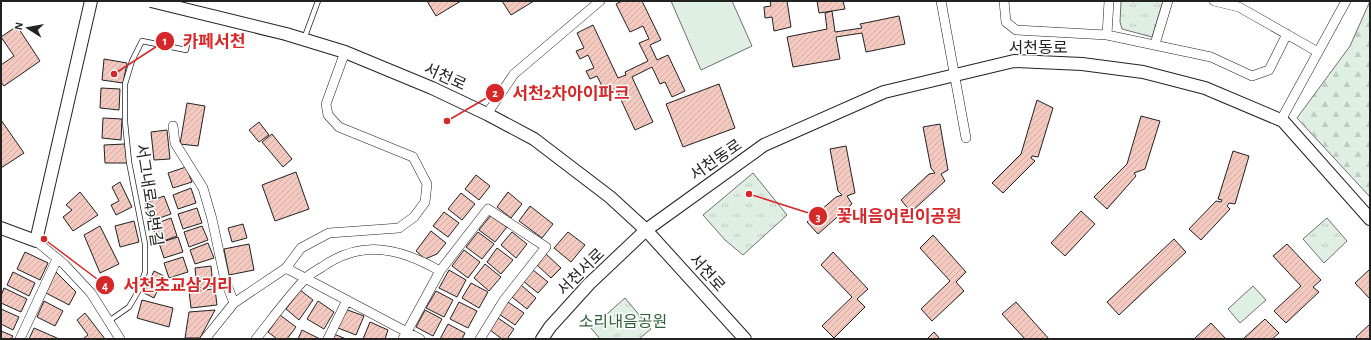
<svg xmlns="http://www.w3.org/2000/svg" width="1371" height="340" viewBox="0 0 1371 340" font-family="'Alegreya Sans','Noto Sans KR',sans-serif">
  <defs>
    <pattern id="forest-firs" width="22" height="20" patternUnits="userSpaceOnUse"><rect width="22" height="20" fill="#e0efe3"/><path d="M5 1l3.5 6h-7zM16 11l3.5 6h-7z" fill="#c0cdc2"/></pattern>
    <pattern id="park-tufts" width="24" height="20" patternUnits="userSpaceOnUse"><rect width="24" height="20" fill="#e0efe3"/><path d="M3 7l-1-3M5 7V3M7 7l1-3M15 17l-1-3M17 17v-4M19 17l1-3" fill="none" stroke="#c0cdc2"/></pattern>
    <pattern id="building-hatch" width="6" height="6" patternUnits="userSpaceOnUse"><rect width="6" height="6" fill="#f3c9c0"/><path d="M-1 1l2-2M0 6l6-6M5 7l2-2" fill="none" stroke="#d0aca5"/></pattern>
  </defs>
  <rect width="100%" height="100%" fill="#fff"/>
  <!-- forest -->
  <path fill="url(#forest-firs)" stroke="#6f6f6f" d="M1370 1V197L1297 118 1350 46Z"/>
  <!-- park -->
  <path fill="url(#park-tufts)" stroke="#6f6f6f" d="M1121 1H1163L1152 37 1122 29 1120 22Z
    M753 173 787 215 743 255 725 240 703 215Z
    M1327 218 1347 241 1324 263 1303 239Z
    M625 298 651 329 639 339H600L591 328Z"/>
  <!-- garden -->
  <path fill="#e0efe3" stroke="#6f6f6f" d="M671 1H732L752 46 701 70Z
    M1253 286 1266 300 1240 323 1228 309Z"/>
  <!-- building -->
  <path fill="url(#building-hatch)" stroke="#222" d="M427 1H461L436 16Z
    M502 1H534L511 15Z
    M622 1H642L661 40 650 45 657 60 668 55 685 91 672 97 665 82 660 84 652 67 632 77 653 122 635 130 616 89 606 94 597 76 590 79 586 71 594 68 588 55 580 59 576 51 584 48 577 33 593 25 618 78 626 75 625 72 648 61 639 43 649 39 643 26 630 32 616 4Z
    M770 1H787L791 27 774 31 772 17 765 18 764 7 771 6Z
    M817 1H843L845 9 819 13Z
    M832 11 835 32 862 28 860 24 899 16 905 44 866 52 862 33 836 37 840 59 793 67 787 37 827 29 825 13Z
    M17 26 40 61 4 86 1 82V65L14 56 1 37Z
    M104 59 127 63 123 83 102 80Z
    M719 84 735 128 683 147 666 104Z
    M101 88 120 89 119 110 100 108Z
    M1037 100 1053 108 1038 157 1032 156 1031 158 1035 161 1003 193 992 183 1021 154Z
    M187 103 205 106 198 146 180 144Z
    M1141 116 1160 121 1145 169 1134 173 1136 176 1107 209 1094 197 1127 164Z
    M103 118 122 119 121 140 102 138Z
    M1 120 24 153 1 168Z
    M259 122 269 135 259 142 249 130Z
    M940 124 948 170 941 174 945 181 911 212 901 200 929 174 935 173 931 168 923 127Z
    M167 130 170 159 154 160 151 132Z
    M272 134 292 159 283 167 262 142Z
    M125 144 127 163H105L104 145Z
    M846 146 855 193 847 196 852 204 818 234 807 222 836 197 842 195 838 191 830 149Z
    M1233 151 1249 156 1235 204 1229 203 1227 206 1230 209 1201 240 1189 229 1216 201 1221 202 1222 200 1218 199Z
    M186 167 192 182 173 188 168 173Z
    M296 172 309 209 275 221 262 185Z
    M476 175 490 186 479 200 465 189Z
    M120 182 132 207 116 215 111 205 119 201 112 187Z
    M191 188 196 203 178 209 173 195Z
    M80 192 98 215 73 231 63 217 72 210 66 205Z
    M508 192 522 204 511 218 497 207Z
    M461 193 475 204 462 220 448 209Z
    M164 196 171 214 151 221 145 203Z
    M530 206 553 224 542 238 519 221Z
    M197 208 202 223 183 229 178 214Z
    M1081 211 1095 224 1065 256 1051 243Z
    M444 212 459 223 448 237 433 226Z
    M491 215 507 227 495 242 479 230Z
    M171 218 177 236 158 243 152 225Z
    M134 221 139 242 120 247 115 226Z
    M243 224 247 238 232 242 228 228Z
    M100 226 119 264 100 273 84 235Z
    M202 226 208 240 189 247 184 232Z
    M431 231 446 243 437 254 425 259 416 251Z
    M478 232 494 244 482 259 466 247Z
    M512 232 527 244 516 258 501 245Z
    M568 232 585 245 571 262 554 248Z
    M933 235 966 272 956 282 964 291 932 321 921 309 950 281 920 248Z
    M178 237 183 252 164 258 159 243Z
    M1174 239 1186 252 1119 315 1107 302Z
    M208 243 214 258 195 264 190 250Z
    M249 244 254 270 229 275 224 249Z
    M1287 244 1321 280 1313 287 1319 292 1286 323 1274 311 1301 286 1273 256Z
    M497 248 513 260 501 274 487 262Z
    M464 250 480 262 468 278 452 266Z
    M25 252 48 263 40 280 17 269Z
    M833 252 868 289 857 299 865 307 834 338 822 326 852 297 821 265Z
    M546 254 561 268 551 278 537 265Z
    M183 257 188 272 169 278 164 263Z
    M485 264 501 277 489 291 474 278Z
    M211 266 213 286 197 288 195 268Z
    M449 270 466 280 457 297 439 288Z
    M533 270 548 282 538 293 523 281Z
    M1369 270 1370 271V299L1355 283Z
    M154 271 164 276 154 298 144 293Z
    M13 272 35 283 29 296 7 285Z
    M56 272 76 292 69 305 46 293Z
    M471 283 488 292 479 308 462 298Z
    M521 285 536 298 527 309 512 297Z
    M4 288 27 299 21 312 1 303V296Z
    M215 289 217 305 191 308 189 291Z
    M300 290 313 300 299 320 286 309Z
    M436 291 453 300 444 317 426 308Z
    M142 300 173 308 169 327 137 318Z
    M44 301 63 311 55 326 37 317Z
    M318 301 334 312 324 329 307 319Z
    M459 302 477 311 468 328 450 319Z
    M508 302 524 313 515 325 499 314Z
    M1016 302 1049 339H1025L1002 314Z
    M1 309 19 317 13 330 1 324Z
    M345 309 364 316 356 335 338 328Z
    M215 310 200 338H185L189 312Z
    M425 310 442 319 433 336 416 327Z
    M85 313 105 339H83L88 335 77 320Z
    M280 315 296 327 287 339H277L268 332Z
    M498 318 514 329 507 339H502L490 330Z
    M1265 319 1279 333 1272 339H1243Z
    M370 322 388 330 385 339H363Z
    M1211 323 1226 339H1194Z
    M448 324 465 333 462 339H440Z
    M1370 324V339H1357L1356 337Z
    M34 328 57 338V339H29Z
    M302 330 320 339H298Z
    M1 331 13 336 11 339H1Z
    M934 332 940 339H927Z
    M334 334 346 339H332Z"/>
  <g fill="none" stroke-linecap="round" stroke-linejoin="round">
    <defs>
      <path id="service" d="M304 39 318 1
        M109 321 129 307 139 290 145 272V244L129 162 125 122V84L132 61 142 41 186 50 188 38"/>
      <path id="minor" d="M941 1 966 138
        M1004 1 1006 22 1016 30 1107 35 1211 57 1252 76 1269 70 1287 34
        M1214 1 1239 7 1318 52
        M1107 35 1109 1
        M1155 44 1168 1
        M487 114 514 74 600 1
        M1281 120 1346 1
        M173 126 175 143 203 188 212 219 225 280 234 303
        M36 241 64 264 91 293 120 339
        M286 268 420 339
        M440 271 488 209 546 247 504 300 480 339
        M20 339 57 259
        M205 339 234 303 286 268 301 248 329 233 399 228 414 217 425 202 427 184 413 157 339 127 328 115 326 104 345 52
        M256 339C272 319 287 298 305 279 309 274 316 271 322 267 362 239 400 248 440 271L403 339
        M328 339 347 300"/>
      <path id="tertiary" d="M286 34 345 52 432 88 487 114 534 139 610 197 646 230 745 339
        M1 228 36 241 91 1
        M542 339 550 327 589 284 646 230 764 145 884 92 1014 61 1082 64 1143 72 1205 88 1283 121 1370 219"/>
    </defs>
    <!-- service casing -->
    <use href="#service" stroke="#222" stroke-width="6"/>
    <!-- minor casing -->
    <use href="#minor" stroke="#222" stroke-width="10"/>
    <!-- tertiary casing -->
    <use href="#tertiary" stroke="#222" stroke-width="14"/>
    <!-- service -->
    <use href="#service" stroke="#fff" stroke-width="4.5"/>
    <!-- minor -->
    <use href="#minor" stroke="#fff" stroke-width="9"/>
    <!-- tertiary -->
    <use href="#tertiary" stroke="#fff" stroke-width="12"/>
    <defs>
      <path id="tertiary-bridge" d="M151 1 286 34"/>
    </defs>
    <!-- tertiary-bridge casing -->
    <use href="#tertiary-bridge" stroke="#222" stroke-width="14" stroke-linecap="butt"/>
    <!-- tertiary-bridge -->
    <use href="#tertiary-bridge" stroke="#fff" stroke-width="12"/>
  </g>
  <g text-anchor="middle" dominant-baseline="central" stroke-width="3" stroke-linejoin="round" paint-order="stroke">
    <!-- street labels -->
    <g font-size="16" fill="#222" stroke="#fff">
      <text x="1038" y="48">서천동로</text>
      <text transform="translate(445 77) rotate(24)">서천로</text>
      <text transform="translate(716 160) rotate(-35)">서천동로</text>
      <text transform="translate(149 195) rotate(81)">서그내로49번길</text>
      <text transform="translate(581 272) rotate(-45)">서천서로</text>
      <text transform="translate(707 273) rotate(48)">서천로</text>
    </g>
    <!-- park labels -->
    <g font-size="16" fill="#2f5e38" stroke="#fff">
      <text x="623" y="322">소리내음공원</text>
    </g>
  </g>
  <!-- callouts -->
  <path fill="none" stroke="#d62828" stroke-width="1.5" d="M114 74L165 41M447 121L495 93M749 194L818 216M44 239L105 285"/>
  <g fill="#d62828" stroke="#fff" stroke-width="1.5">
    <circle cx="114" cy="74" r="4"/>
    <circle cx="447" cy="121" r="4"/>
    <circle cx="749" cy="194" r="4"/>
    <circle cx="44" cy="239" r="4"/>
    <circle cx="165" cy="41" r="10"/>
    <circle cx="495" cy="93" r="10"/>
    <circle cx="818" cy="216" r="10"/>
    <circle cx="105" cy="285" r="10"/>
  </g>
  <g font-size="12" text-anchor="middle" font-weight="bold" fill="#fff">
    <text x="165" y="45">1</text>
    <text x="495" y="97">2</text>
    <text x="818" y="221">3</text>
    <text x="105" y="290">4</text>
  </g>
  <g font-size="17" text-anchor="middle" font-weight="bold" fill="#d62828" stroke="#fff" stroke-width="3" stroke-linejoin="round" paint-order="stroke">
    <text x="214" y="47">카페서천</text>
    <text x="571" y="99">서천2차아이파크</text>
    <text x="899" y="222">꽃내음어린이공원</text>
    <text x="178" y="291">서천초교삼거리</text>
  </g>
  <!-- border -->
  <rect width="1371" height="340" fill="none" stroke="#222222" stroke-width="4"/>
  <!-- north arrow -->
  <g transform="translate(28 28) rotate(281)" stroke="#ffffff" stroke-width="3" paint-order="stroke">
  <path d="M0-3L7 15L0 10L-7 15Z" fill="#222222"/>
  <text y="-6" font-size="11" font-weight="bold" text-anchor="middle" fill="#222222">N</text>
  </g>
</svg>
